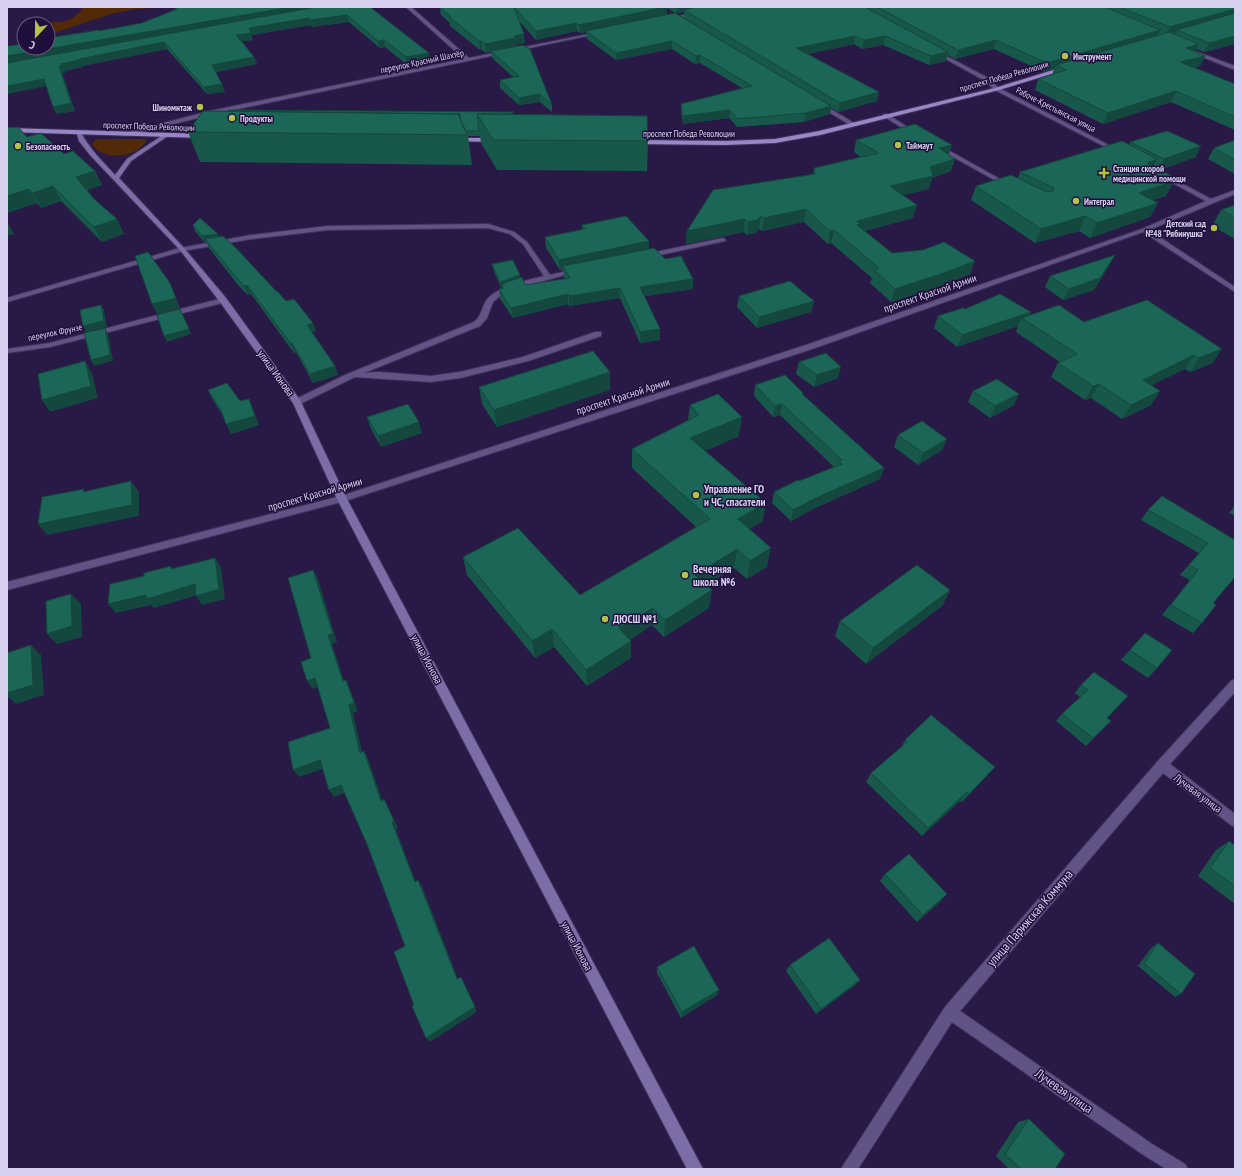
<svg xmlns="http://www.w3.org/2000/svg" width="1242" height="1176" viewBox="0 0 1242 1176" font-family="'PT Sans Narrow',sans-serif">
  <rect width="100%" height="100%" fill="#291947"/>
  <!-- green -->
  <path fill="#522a07" d="M82 7H175L135 9 111 14 48 35V24H39C60 19 63 28 82 10Z
    M96 139H147C139 158 103 162 92 144Z"/>
  <g fill="none" stroke-linecap="round" stroke-linejoin="round">
    <defs>
      <path id="lane" d="M883 114H887L917 133 912 134 883 116Z
        M939 145 1009 184 1010 185 1005 186 937 148V146Z"/>
      <path id="street" d="M406 7H411L469 58 599 32 601 33 210 115 124 136 121 134 210 111 464 59Z
        M718 7H726L668 20 666 19Z
        M935 50 986 77 999 88 1122 152 1117 153 995 90 982 79 933 52Z
        M1192 50 1235 66V70L1190 52Z
        M819 102 854 123 855 124 850 125 817 105 816 104Z
        M1156 172H1160L1211 199 1235 190V194L1149 230 1235 287V292L1143 232 812 349 345 501 7 590V582L341 496 806 345 1142 229 1206 201 1156 174Z
        M488 224 514 232 527 242 550 275 575 269 579 271 522 287 501 295 493 302 487 318 480 326 364 373 379 372 431 376 460 372 523 357 595 332H601V336L528 361 460 378 431 382 355 377 300 404H294L293 402 294 400 345 375 474 322C482 316 481 309 486 301 495 287 528 280 544 276L523 244 510 234 488 228 328 230 251 239 183 251 7 302V298L180 248 251 235 328 226Z
        M723 238 726 240 725 241 646 258 643 256 646 254Z
        M223 298 227 300 226 302 50 347 7 353V349L50 343Z
        M1235 679V692L1170 764 1235 814V827L1231 825 1163 773 960 1011 1152 1144 1185 1164 1188 1169H1166L1142 1154 952 1022 858 1169H841L945 1007 1158 761 1231 681Z"/>
      <path id="secondary" d="M76 131H80C89 148 102 161 115 175L127 159 163 135 168 136 131 161 119 178 184 248 226 298 300 400 347 499 703 1169H687L337 499 293 403 220 302 180 250 90 155 79 141Z"/>
      <path id="primary" d="M1066 66 1069 68 1068 69 999 90 820 135 775 143 725 145 635 144 632 142 635 140 725 141 775 139 819 131 995 88Z
        M7 128 204 134 207 136 204 138 7 132Z
        M456 138H494L497 140 494 142 454 141V139Z"/>
    </defs>
    <!-- lane casing -->
    <use href="#lane" stroke="#42335b" stroke-width="2"/>
    <!-- street casing -->
    <use href="#street" stroke="#42335b" stroke-width="2"/>
    <!-- secondary casing -->
    <use href="#secondary" stroke="#42335b" stroke-width="2"/>
    <!-- primary casing -->
    <use href="#primary" stroke="#42335b" stroke-width="2"/>
    <!-- lane -->
    <use href="#lane" fill="#615386" fill-rule="evenodd"/>
    <!-- street -->
    <use href="#street" fill="#615386" fill-rule="evenodd"/>
    <!-- secondary -->
    <use href="#secondary" fill="#7d6da6" fill-rule="evenodd"/>
    <!-- primary -->
    <use href="#primary" fill="#9887c7" fill-rule="evenodd"/>
  </g>
  <!-- wall -->
  <path fill="#18584b" fill-rule="evenodd" d="M175 7H347L429 53 430 60 407 65 385 47 380 48 349 22 312 27 311 25 251 35 253 40 242 41 254 57 257 64 216 72 222 84 225 92 207 94 167 49 82 66 83 67 64 71 65 73H62L75 111 56 114 46 86 100 31 142 23 176 10Z
    M440 7H1235V44L1204 52 1197 49 1195 52 1205 56 1200 66 1194 67 1235 84V130L1171 102 1103 124 1035 90 1038 79 1052 75 1054 69 1044 72 994 49 955 59 948 55 946 61 929 65 883 45 862 49 854 44 808 54 879 92 877 101 838 112 831 108 830 114 804 122 737 127 729 118 683 124 681 112V104L742 88 700 63 695 64 672 49 616 60 587 39 586 32 580 33 577 31 536 40 519 21 525 43 517 44V46L552 105V112L540 102 519 105 500 88V80L513 77 492 58 491 52 486 53 482 50H480L450 26V23L441 15ZM667 8 676 13 684 12V18L667 15Z
    M203 111 514 114 648 141 647 171 497 170 481 143 480 136H468L472 165 200 162 188 132Z
    M7 128 64 154 95 171 102 185 87 190 94 199 117 219 124 234 102 242 61 201 41 208 37 203 7 213Z
    M856 140 949 155 951 171 932 178 929 189 903 195 913 218 865 231 892 253 970 274 943 285 891 302 870 283 872 278 831 243 828 244 804 222 762 231 759 229 756 233 747 235 744 232 686 244 687 231 813 175 814 168 861 157 854 152Z
    M1235 140V174L1208 159 1214 148Z
    M1130 142 1196 157 1160 170 1172 176 1170 180 1174 181 1166 196 1153 200 1158 203 1150 217 1090 238 1079 231 1035 243 971 200 976 186 1018 178 1020 172 1129 145Z
    M1235 205V239L1212 226 1221 210Z
    M193 225 218 234 219 237 286 301 313 323 316 331 312 332 335 366 338 375 313 383 296 352 294 353 251 294 248 295 238 285 209 248 206 242H204L195 231Z
    M582 225 649 241V249L693 279V289L645 296 660 329V340L640 343 620 298 569 306 568 304 513 318 500 299 499 289 503 288 502 287 501 288 493 269 492 264 520 275V277L525 285 565 279 564 277 563 270H560L546 248 545 237 582 230Z
    M1109 266 1094 290 1063 300 1045 287 1050 276Z
    M739 296 814 301 811 312 757 328 737 307Z
    M1147 300 1213 363 1190 372 1185 369 1151 385 1160 391 1151 405 1122 419 1091 398 1085 400 1051 377 1058 363 1060 362 1016 332 1018 326 957 347 934 328 938 316 965 309 1031 312 1029 316 1084 322Z
    M799 362 838 378 814 387 796 374Z
    M610 372V390L497 427 482 404 479 387Z
    M755 385 803 395 884 468 880 479 815 508 791 521 772 503 774 492 834 467 780 415 773 417 754 396Z
    M208 390 240 401 249 399 259 425 231 434 223 416 213 400Z
    M973 391 1014 405 990 418 968 402Z
    M690 405 739 436 705 451 763 521 749 529 767 567 747 579 734 568 706 585 709 608 664 637 652 625 630 640 631 641V658L587 686 554 647 535 658 467 575 463 557 580 595 696 527 632 468V449L688 420Z
    M367 417 422 433 381 447 371 429Z
    M898 435 947 439 942 450 918 465 894 447Z
    M1235 506V516L1229 513Z
    M1148 510 1235 540 1213 603 1202 623 1193 633 1162 615 1190 580 1180 575 1199 553 1141 520Z
    M950 590 942 606 866 664 835 636 840 621Z
    M1145 633 1157 668 1148 678 1121 660Z
    M1094 672 1107 718 1111 721 1086 746 1056 721 1062 714 1080 697 1075 693 1081 685Z
    M905 740 987 776 962 802 960 801 922 836 866 782 871 773 900 749Z
    M1229 841 1235 846V904L1198 876 1216 850Z
    M885 874 940 902 917 922 880 881Z
    M1158 943 1181 994 1175 997 1138 966 1152 947Z
    M790 965 860 980 854 986 816 1014 786 971Z
    M657 967 719 990 717 995 681 1018 657 973Z
    M1029 1119 1055 1169H1009L996 1156 1018 1122Z"/>
  <!-- shaded-wall -->
  <path fill="#14473d" d="M291 7H331L7 63V56Z
    M667 7V15L586 31V32L580 33 579 25Z
    M677 7H709L684 10V12L676 13Z
    M1235 9V16L1177 30 1176 33 1166 36 1170 27Z
    M347 15 349 22 312 27 310 20Z
    M309 18 311 25 251 35 253 40 238 42 236 35 249 28Z
    M576 23 577 31 536 40V31Z
    M1160 30 1156 39 1056 65 1054 69 1044 72 1047 63Z
    M524 34 525 43 517 44V46L486 53 485 44Z
    M855 36 854 44 795 57 796 48Z
    M885 36 883 45 862 49 864 40Z
    M1235 36V44L1204 52 1209 43Z
    M384 40 385 47 380 48 378 41Z
    M996 40 994 49 955 59 958 50Z
    M479 41H481L482 50H480Z
    M672 41V49L616 60V53Z
    M164 42 167 49 82 66 79 59Z
    M1199 44 1194 54 1186 48Z
    M948 52 946 61 929 65 931 56Z
    M429 53 430 60 407 65 406 57Z
    M700 55V63L695 64 696 56Z
    M1205 56 1200 66 1175 72 1180 62Z
    M254 57 257 64 215 72 212 65Z
    M79 60 83 67 64 71 65 73H62L75 111 56 114 53 107 59 66 61 64Z
    M44 79 47 86 7 94V86Z
    M222 84 225 92 207 94 204 87Z
    M1176 91 1171 102 1103 124 1108 113Z
    M879 92 877 101 838 112 840 103Z
    M540 94V102L519 105V98Z
    M831 106 830 114 804 122 806 113Z
    M730 110 729 118 683 124V116Z
    M952 145 948 157 939 148Z
    M1201 146 1196 157 1159 170 1164 159Z
    M955 159 951 171 932 178 929 189 887 199 890 186 930 167Z
    M1157 159 1150 173 1147 163Z
    M95 171 102 185 83 191 76 177Z
    M1172 176 1168 183 1174 181 1166 196 1132 207 1139 193 1167 178Z
    M53 186 61 201 41 208 33 193Z
    M29 189 37 203 7 213V196Z
    M1158 203 1150 217 1090 238 1097 223Z
    M917 205 913 218 858 233 854 238 857 221Z
    M806 209 804 222 762 231 764 218Z
    M761 216 759 229 756 233 747 235 748 222Z
    M1085 216 1079 231 1035 243 1041 229Z
    M117 219 124 234 102 242 94 227Z
    M745 219 744 232 686 244 687 231Z
    M7 222 14 234 7 236Z
    M834 230 831 243 828 244 830 231Z
    M218 234 220 239H205L206 242H204L202 236Z
    M649 241V252L563 266V270H560L559 260Z
    M1115 255 1109 266 1094 290 1063 300 1069 289Z
    M975 261 970 274 943 285 891 302 895 289Z
    M520 275V281L502 285V287L501 288 500 282Z
    M693 279V289L640 297V287Z
    M170 283 180 308 157 314 152 304Z
    M247 285 251 294 248 295 244 286Z
    M620 288V298L569 306V296Z
    M568 294V304L513 318 511 308Z
    M814 301 811 312 757 328 759 317Z
    M101 305 104 310 107 327 86 332 83 326Z
    M180 309 191 334 167 342 164 336Z
    M1031 312 1027 322 1022 318 1018 326 957 347 962 335Z
    M313 323 316 331 310 333 307 325Z
    M105 328 108 334 113 361 94 366 91 360Z
    M660 329V340L640 343V332Z
    M292 343 296 352 294 353 291 344Z
    M1222 349 1213 363 1190 372 1199 358Z
    M1194 355 1185 369 1134 394 1143 380Z
    M85 361 92 373 98 398 50 412 42 400Z
    M335 366 338 375 313 383 310 374Z
    M841 367 838 378 814 387 817 375Z
    M610 372V390L497 427 494 410Z
    M1099 384 1091 398 1085 400 1093 386Z
    M1160 391 1151 405 1122 419 1131 405Z
    M1019 394 1014 405 990 418 995 406Z
    M249 399 259 425 231 434 226 424Z
    M782 404 780 415 773 417 775 406Z
    M742 417 739 436 688 458 690 438Z
    M419 422 422 433 381 447 378 436Z
    M947 439 942 450 918 465 923 453Z
    M884 468 880 479 815 508 791 521 793 510 818 497Z
    M131 481 139 492V516L47 535 38 524Z
    M766 503 763 521 735 538 738 519Z
    M771 548 767 567 747 579 750 561Z
    M737 549 734 568 693 593 695 575Z
    M215 558 221 567 225 599 202 605 196 596Z
    M313 570 318 579 337 642 332 644 347 690 343 681 328 635Z
    M195 584 201 594 154 608 151 605 116 613 108 604Z
    M712 590 709 608 664 637 665 620Z
    M950 590 942 606 866 664 873 648Z
    M71 594 81 604 82 637 57 644 47 634Z
    M653 608 652 625 619 646V628Z
    M552 629 554 647 535 658 532 641Z
    M631 641V658L587 686 586 670Z
    M31 645 41 655 44 695 16 704 7 696V693Z
    M315 678 320 686 312 689 307 681Z
    M346 680 350 689 358 711 353 713 364 760 360 753 349 705Z
    M1111 721 1086 746 1093 738Z
    M364 751 368 759 385 808 381 801Z
    M320 760 325 768 299 777 293 770Z
    M995 767 987 776 962 802 969 794Z
    M341 785 346 792 334 797 329 790Z
    M967 792 960 801 922 836 928 828Z
    M384 799 398 828 396 829 418 888 415 882Z
    M418 880 422 886 460 984 457 979Z
    M947 894 940 902 917 922 923 915Z
    M461 977 464 982 477 1012 430 1042 426 1038Z
    M860 980 854 986 816 1014 821 1009Z
    M719 990 717 995 681 1018 682 1012Z"/>
  <!-- building -->
  <path fill="#1c6657" stroke="#14473d" d="M175 7H291L7 56V46L24 44V48H48V38L99 30V31L142 23 177 9Z
    M316 7H347L349 8 352 7H370L429 53 406 57 384 40 378 41 347 15 310 20 309 18 249 28 251 33 236 35 254 57 212 65 222 84 204 87 164 42 79 59V60L61 64 62 66H59L71 103 53 107 44 79 7 86V63Z
    M440 7H666L579 25 576 23 536 31 514 7 524 34 514 36 516 38 485 44 481 41H479L449 17H451Z
    M697 7H865L948 52 931 56 885 36 864 40 855 36 796 48 879 92 840 103 684 10Z
    M877 7H1105L1160 30 1047 63 996 40 958 50Z
    M1119 7H1235V9L1170 27Z
    M675 13 831 106 806 113 738 119 730 110 683 116 681 104 752 86 700 55 696 56 672 41 616 53 586 31Z
    M1235 13V36L1209 43 1177 30Z
    M1169 32 1199 44 1186 48 1205 56 1180 62 1235 84V117L1176 91 1108 113 1038 79 1066 70 1056 65Z
    M523 45 530 49 552 105 540 94 519 98 500 80 519 76 491 51Z
    M229 110 514 112 510 114H477L479 131H466L461 121 460 114 228 111Z
    M203 111 460 114H458L467 135 188 132Z
    M477 114 647 116 648 141 493 140Z
    M915 124 952 145 939 148 955 159 930 167 933 176 890 186 917 205 857 221 860 224 857 225 892 253 923 250 944 242 975 261 947 272 895 289 874 270 879 268 834 230 830 231 806 209 764 218 761 216 758 220 748 222 745 219 687 231 713 190 815 174 814 168 879 153 856 140Z
    M18 127 27 137 41 133 64 154 73 151 95 171 76 177 94 199 117 219 94 227 53 186 33 193 29 189 7 196V128Z
    M1167 131 1201 146 1164 159 1130 142Z
    M1235 140V160L1214 148Z
    M1122 141 1157 159 1147 163 1172 176 1167 178 1174 181 1139 193 1158 203 1097 223 1085 216 1041 229 976 186 1011 175 1047 192 1053 191 1054 188 1020 172Z
    M1235 205V217L1221 210Z
    M626 216 649 241 559 260 545 237 585 229 582 225Z
    M200 218 218 234 202 236 193 225Z
    M223 236 236 248 276 291H277L286 301 294 299 313 323 307 325 335 366 310 374 292 343 291 344 247 285 244 286 235 276 205 239Z
    M654 248 665 259 681 256 693 279 640 287 660 329 640 332 620 288 569 296 568 294 511 308 499 289 503 288 502 285 507 282 522 277 525 285 570 278 563 266Z
    M148 252 170 283 176 298 152 304 135 256Z
    M1115 255 1100 278 1069 289 1050 276Z
    M513 260 520 275 500 282 492 264Z
    M790 281 814 301 759 317 739 296Z
    M1000 294 1031 312 962 335 938 316 963 308 965 309Z
    M1147 300 1222 349 1199 358 1194 355 1143 380 1160 391 1131 405 1099 384 1093 386 1058 363 1077 354 1022 318 1059 305 1084 322Z
    M101 305 104 321 83 326 80 310Z
    M180 309 189 329 164 336 157 315Z
    M105 328 110 355 91 360 84 333Z
    M593 351 610 372 494 410 479 387Z
    M826 353 841 367 817 375 799 362Z
    M85 361 91 386 42 400 38 374Z
    M785 375 803 393 802 394 884 468 818 497 793 510 774 492 798 480 799 481 842 464 839 462 842 460 782 404 775 406 755 385Z
    M997 379 1019 394 995 406 973 391Z
    M227 383 240 401 249 399 255 416 226 424 221 410 208 390Z
    M718 394 742 417 690 438 766 503 738 519 771 548 750 561 737 549 695 575 712 590 665 620 653 608 619 628 631 641 586 670 552 629 532 641 463 557 518 528 580 595 710 519 632 449 699 415 690 405Z
    M408 404 419 422 378 436 367 417Z
    M922 421 947 439 923 453 898 435Z
    M131 481 132 505 38 524 42 497 84 489 83 492Z
    M1162 496 1235 540V577L1213 603 1216 605 1202 623 1171 605 1198 570 1189 565 1208 543 1148 510Z
    M215 558 219 589 196 596 195 584 147 599 146 595 108 604 110 584 144 576V573L171 566V569Z
    M917 565 950 590 873 648 840 621Z
    M313 570 333 634 328 635 343 681 346 680 354 703 349 705 360 753 364 751 381 801 384 799 394 821 392 822 415 882 418 880 457 979 461 977 475 1007 426 1038 412 1006 414 1005 394 952 405 946 367 844 341 785 329 790 320 760 293 770 288 742 330 728 315 678 307 681 301 662 311 658 288 578Z
    M71 594 72 626 47 634 46 601Z
    M1145 633 1172 650 1157 668 1130 650Z
    M31 645 33 685 7 693V653Z
    M1094 672 1128 696 1107 718 1111 721 1093 738 1062 714 1088 690 1081 685Z
    M931 715 995 767 969 794 967 792 928 828 871 773 907 742 905 740Z
    M1229 841 1235 846V886L1210 868Z
    M909 854 947 894 923 915 885 874Z
    M829 938 860 980 821 1009 790 965Z
    M1158 943 1195 974 1181 994 1144 963Z
    M694 946 719 990 682 1012 657 967Z
    M1029 1119 1065 1154 1055 1169H1021L1005 1154Z"/>
  <!-- markers -->
  <g fill="#b2c24b" stroke="#200f3c" stroke-width="1.5">
    <circle cx="1065" cy="56" r="4"/>
    <circle cx="200" cy="107" r="4"/>
    <circle cx="232" cy="118" r="4"/>
    <circle cx="898" cy="145" r="4"/>
    <circle cx="18" cy="146" r="4"/>
    <path d="M1102 167h4v4h4v4h-4v4h-4v-4h-4v-4h4z"/>
    <circle cx="1076" cy="201" r="4"/>
    <circle cx="1214" cy="228" r="4"/>
    <circle cx="696" cy="495" r="4"/>
    <circle cx="685" cy="575" r="4"/>
    <circle cx="605" cy="619" r="4"/>
  </g>
  <g text-anchor="middle" dominant-baseline="central" stroke-width="3" stroke-linejoin="round" paint-order="stroke">
    <!-- far-poi labels -->
    <g font-size="9" font-weight="bold" fill="#d7d0ee" stroke="#200f3c" text-anchor="start">
      <text x="1073" y="56">Инструмент</text>
      <text x="192" y="107" text-anchor="end">Шиномнтаж</text>
      <text x="240" y="118">Продукты</text>
      <text x="906" y="145">Таймаут</text>
      <text x="26" y="146">Безопасность</text>
      <text x="1113" y="168">Станция скорой<tspan x="1113" dy="10">медицинской помощи</tspan></text>
      <text x="1084" y="201">Интеграл</text>
      <text x="1206" y="223" text-anchor="end">Детский сад<tspan x="1206" dy="10">№48 "Рябинушка"</tspan></text>
    </g>
    <!-- far-street labels -->
    <g font-size="9" fill="#d7d0ee" stroke="#200f3c">
      <text transform="translate(422 61) rotate(-12)">переулок Красный Шахтёр</text>
      <text transform="translate(1004 76) rotate(-16)">проспект Победа Революции</text>
      <text transform="translate(1056 109) rotate(27)">Рабоче-Крестьянская улица</text>
      <text transform="translate(149 126) rotate(2)">проспект Победа Революции</text>
      <text x="689" y="133">проспект Победа Революции</text>
      <text transform="translate(55 332) rotate(-12)">переулок Фрунзе</text>
    </g>
    <!-- street labels -->
    <g font-size="11" fill="#d7d0ee" stroke="#200f3c">
      <text transform="translate(930 293) rotate(-19)">проспект Красной Армии</text>
      <text transform="translate(276 373) rotate(54)">улица Ионова</text>
      <text transform="translate(623 396) rotate(-18)">проспект Красной Армии</text>
      <text transform="translate(315 494) rotate(-16)">проспект Красной Армии</text>
      <text transform="translate(427 659) rotate(62)">улица Ионова</text>
      <text transform="translate(1198 793) rotate(37)">Лучевая улица</text>
      <text transform="translate(577 946) rotate(62)">улица Ионова</text>
    </g>
    <!-- poi labels -->
    <g font-size="11" font-weight="bold" fill="#d7d0ee" stroke="#200f3c" text-anchor="start">
      <text x="704" y="489">Управление ГО<tspan x="704" dy="13">и ЧС, спасатели</tspan></text>
      <text x="693" y="569">Вечерняя<tspan x="693" dy="13">школа №6</tspan></text>
      <text x="613" y="619">ДЮСШ №1</text>
    </g>
    <!-- near-street labels -->
    <g font-size="13" fill="#d7d0ee" stroke="#200f3c">
      <text transform="translate(1030 918) rotate(-49)">улица Парижская Коммуна</text>
      <text transform="translate(1064 1091) rotate(35)">Лучевая улица</text>
    </g>
  </g>
  <!-- border -->
  <rect width="1242" height="1176" fill="none" stroke="#d7d0ee" stroke-width="16"/>
  <!-- north arrow -->
  <g transform="translate(36 36) rotate(202)"><circle r="19" fill="#200f3c" stroke="#695c83"/>
  <path d="M0-3L7 15L0 10L-7 15Z" fill="#b2c24b"/>
  <text y="-6" font-size="11" font-weight="bold" text-anchor="middle" fill="#d7d0ee">С</text>
  </g>
</svg>
